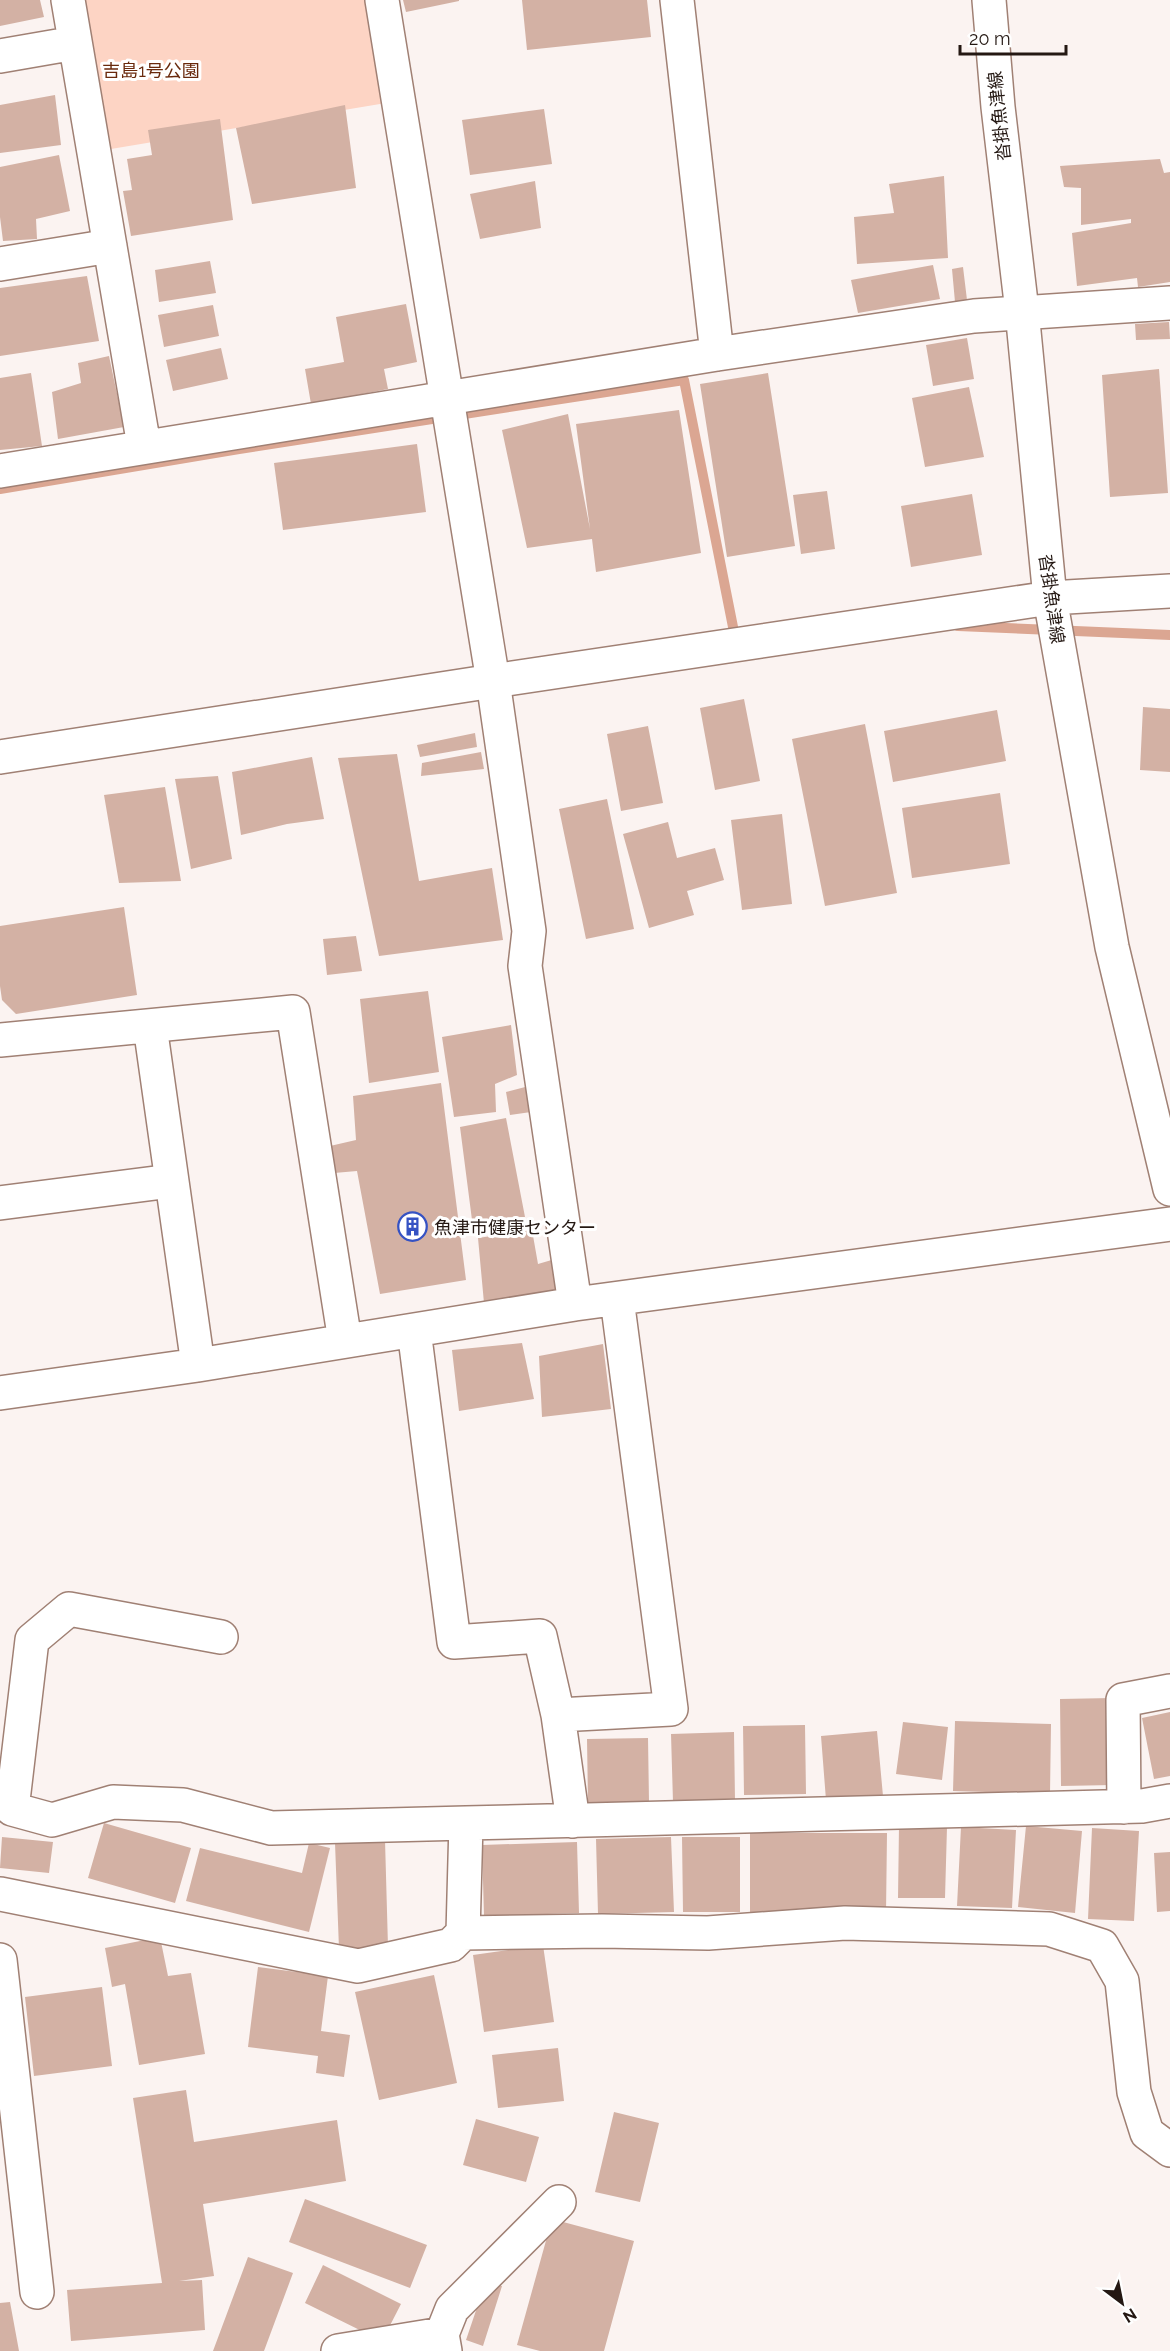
<svg xmlns="http://www.w3.org/2000/svg" width="1170" height="2351" viewBox="0 0 1170 2351" font-family="Raleway,'Noto Sans JP',sans-serif">
  <rect width="100%" height="100%" fill="#fbf3f1"/>
  <!-- green -->
  <path fill="#fdd4c4" d="M68 0H382L398 101 93 152Z"/>
  <g fill="none" stroke-linecap="round" stroke-linejoin="round">
    <!-- stream -->
    <path stroke="#dba692" stroke-width="10" d="M0 489 239 449 684 380 736 642
      M958 626 1170 635"/>
  </g>
  <!-- building -->
  <path fill="#d3b1a4" d="M0 0H40L44 17 0 26Z
    M403 0H459V1L406 12Z
    M522 0H647L651 37 527 50Z
    M55 95 61 145 0 153V105Z
    M345 105 356 188 252 204 236 128Z
    M544 109 552 164 470 175 462 120Z
    M220 119 233 220 131 236 123 191 132 190 127 159 152 155 148 130Z
    M59 155 70 211 36 219 37 239 3 241 0 217V167Z
    M1160 159 1164 173 1170 172V282L1138 287 1137 278 1077 286 1072 233 1131 223V219L1081 225V188L1064 187 1060 166Z
    M944 176 948 258 857 264 854 217 894 213 889 184Z
    M535 181 541 228 480 239 470 194Z
    M210 261 216 293 159 302 155 270Z
    M933 265 940 299 858 313 851 280Z
    M963 267 967 300 955 302 952 269Z
    M87 276 99 341 0 356V288Z
    M406 304 417 362 384 369 388 389 311 404 305 369 344 362 336 317Z
    M213 305 219 336 164 347 158 315Z
    M1169 322 1170 339 1136 340 1135 324Z
    M967 338 974 379 933 386 926 345Z
    M221 348 228 379 173 391 166 360Z
    M109 356 124 427 58 439 52 392 81 383 78 363Z
    M1159 369 1168 493 1110 497 1102 375Z
    M31 373 42 446 0 450V378Z
    M768 373 795 546 727 557 700 384Z
    M969 387 984 457 925 467 912 398Z
    M679 410 701 553 596 572 592 539 527 548 502 430 568 414 590 529 576 424Z
    M417 444 426 512 283 530 274 463Z
    M827 491 835 549 801 554 793 495Z
    M972 494 982 555 911 567 901 506Z
    M744 699 760 781 715 790 700 708Z
    M1143 707 1170 709V772L1140 770Z
    M997 710 1006 761 893 782 884 731Z
    M865 724 897 893 825 906 792 739Z
    M648 726 663 803 621 811 607 734Z
    M475 733 477 747 420 757 417 745Z
    M481 752 484 769 421 776 422 763Z
    M397 754 419 881 492 868 503 940 379 956 338 758Z
    M312 757 324 819 287 824 241 835 232 772Z
    M218 776 232 859 191 869 175 779Z
    M165 787 181 881 119 883 104 795Z
    M1000 793 1010 864 912 878 902 808Z
    M607 799 634 929 586 939 559 809Z
    M782 814 792 904 742 910 731 820Z
    M668 822 677 858 715 848 724 880 687 891 694 915 649 928 623 834Z
    M124 907 137 995 16 1014 2 1000 0 986V926Z
    M356 936 362 971 327 975 323 939Z
    M428 991 439 1072 369 1083 360 999Z
    M511 1025 517 1075 495 1084 496 1112 454 1117 442 1037Z
    M441 1083 466 1280 380 1294 357 1171 334 1173 330 1146 356 1140 353 1096Z
    M529 1086 531 1112 510 1115 506 1092Z
    M506 1118 525 1217 472 1220 460 1127Z
    M532 1230 538 1264 555 1259 560 1289 484 1303 478 1238Z
    M522 1343 534 1399 459 1411 452 1350Z
    M603 1344 611 1409 542 1417 539 1356Z
    M1112 1698 1113 1785 1061 1786 1060 1699Z
    M1170 1712V1776L1154 1779 1142 1718Z
    M955 1721 1051 1724 1050 1794 953 1791Z
    M903 1722 948 1727 942 1780 896 1774Z
    M805 1725 806 1794 744 1795 743 1726Z
    M877 1731 883 1796 826 1800 821 1736Z
    M734 1732 735 1800 673 1802 671 1734Z
    M648 1738 649 1802 588 1803 587 1739Z
    M104 1823 191 1848 175 1903 88 1878Z
    M899 1826 947 1827 945 1898H898Z
    M1026 1826 1082 1831 1075 1913 1018 1907Z
    M961 1827 1016 1830 1012 1908 957 1906Z
    M1092 1828 1139 1831 1134 1921 1088 1919Z
    M750 1833H887L886 1913 750 1912Z
    M2 1837 53 1842 49 1873 0 1868Z
    M671 1837 674 1912 598 1914 596 1839Z
    M682 1837H740V1912H683Z
    M385 1840 388 1947 339 1949 335 1843Z
    M577 1842 579 1913 484 1916 482 1845Z
    M309 1843 330 1848 309 1932 186 1901 200 1848 302 1873Z
    M1170 1852V1911L1157 1912 1154 1853Z
    M160 1937 168 1976 191 1973 205 2054 139 2065 125 1984 112 1987 105 1948Z
    M543 1945 554 2022 484 2032 473 1955Z
    M258 1967 328 1976 321 2031 350 2035 344 2077 316 2073 318 2056 248 2047Z
    M434 1975 457 2083 379 2100 355 1992Z
    M102 1987 112 2066 34 2076 25 1997Z
    M558 2048 564 2101 498 2108 492 2055Z
    M186 2090 194 2142 337 2120 346 2181 203 2204 214 2276 179 2281 202 2280 205 2330 71 2341 67 2290 162 2283 133 2098Z
    M614 2112 659 2123 640 2202 595 2192Z
    M476 2119 539 2137 526 2182 463 2165Z
    M305 2199 427 2245 410 2288 289 2242Z
    M552 2219 634 2241 604 2351H540L517 2345Z
    M248 2257 293 2273 264 2351H213Z
    M323 2265 401 2304 382 2341 305 2303Z
    M486 2281 502 2286 483 2346 466 2340Z
    M10 2302 19 2351H0V2303Z"/>
  <g fill="none" stroke-linecap="round" stroke-linejoin="round">
    <defs>
      <path id="street" d="M68 0 144 446
        M382 0 493 681 529 931 525 966 575 1304
        M677 0 717 354
        M0 56 75 43
        M0 264 110 246
        M0 471 717 354 974 316 1170 303
        M150 1026 198 1365
        M0 1040 293 1012 345 1341
        M0 1203 171 1181
        M414 1330 454 1642 540 1636 558 1715
        M0 1393 198 1365 575 1304 1170 1224
        M221 1637 69 1609 32 1640 12 1809 52 1820 113 1802 183 1805 271 1828 466 1823
        M1124 1807 1123 1700 1170 1691
        M573 1821 558 1715 671 1709 617 1299
        M0 1894 358 1966 451 1945 463 1933 466 1823 1142 1806 1170 1801
        M463 1933 602 1931 708 1933 845 1923 1049 1929 1102 1946 1122 1981 1134 2092 1147 2133 1170 2150
        M0 1960 37 2292
        M338 2351 442 2334
        M445 2351 442 2334 452 2309 559 2202"/>
      <path id="secondary" d="M989 0 998 107 1022 311 1050 598 1112 947 1170 1189
        M0 757 493 681 1050 598 1170 591"/>
    </defs>
    <!-- street casing -->
    <use href="#street" stroke="#a08074" stroke-width="36"/>
    <!-- secondary casing -->
    <use href="#secondary" stroke="#a08074" stroke-width="36"/>
    <!-- street -->
    <use href="#street" stroke="#fff" stroke-width="33"/>
    <!-- secondary -->
    <use href="#secondary" stroke="#fff" stroke-width="33"/>
  </g>
  <!-- icons -->
  <defs>
    <symbol id="building-ring" viewBox="-11 -11 22 22"><circle r="9.5" fill="#fff" stroke="#3552c3" stroke-width="1.5"/><path d="M-4-6H4V6H1V3H-1V6H-4ZM-2.5-4.3h1.7v1.8h-1.7ZM.8-4.3h1.7v1.8H.8ZM-2.5-1h1.7V.8h-1.7ZM.8-1h1.7V.8H.8Z" fill="#3552c3"/></symbol>
  </defs>
  <g fill-rule="evenodd">
    <use href="#building-ring" x="396" y="1210" width="33" height="33"/>
  </g>
  <g text-anchor="middle" dominant-baseline="central" stroke-width="6" stroke-linejoin="round" paint-order="stroke">
    <!-- park labels -->
    <g font-size="18" fill="#69290c" stroke="#fff">
      <text x="151" y="70">吉島1号公園</text>
    </g>
    <!-- street labels -->
    <g font-size="18" fill="#241813" stroke="#fff">
      <text transform="translate(999 116) rotate(-96)">沓掛魚津線</text>
      <text transform="translate(1052 599) rotate(82)">沓掛魚津線</text>
    </g>
    <!-- poi labels -->
    <g font-size="18" fill="#241813" stroke="#fff" text-anchor="start">
      <text x="434" y="1227">魚津市健康センター</text>
    </g>
  </g>
  <!-- north arrow -->
  <g transform="translate(1122 2303) rotate(148)" stroke="#ffffff" stroke-width="4.5" paint-order="stroke">
  <path d="M0-4.5L10 22L0 15L-10 22Z" fill="#241813"/>
  <text y="-9" font-size="16" font-weight="bold" text-anchor="middle" fill="#241813">N</text>
  </g>
  <!-- scale -->
  <path d="M960 45v9h106v-9" fill="none" stroke="#241813" stroke-width="3"/>
  <text x="969" y="45" font-size="18" fill="#241813" stroke="#ffffff" stroke-width="4.5" paint-order="stroke">20 m</text>
</svg>
